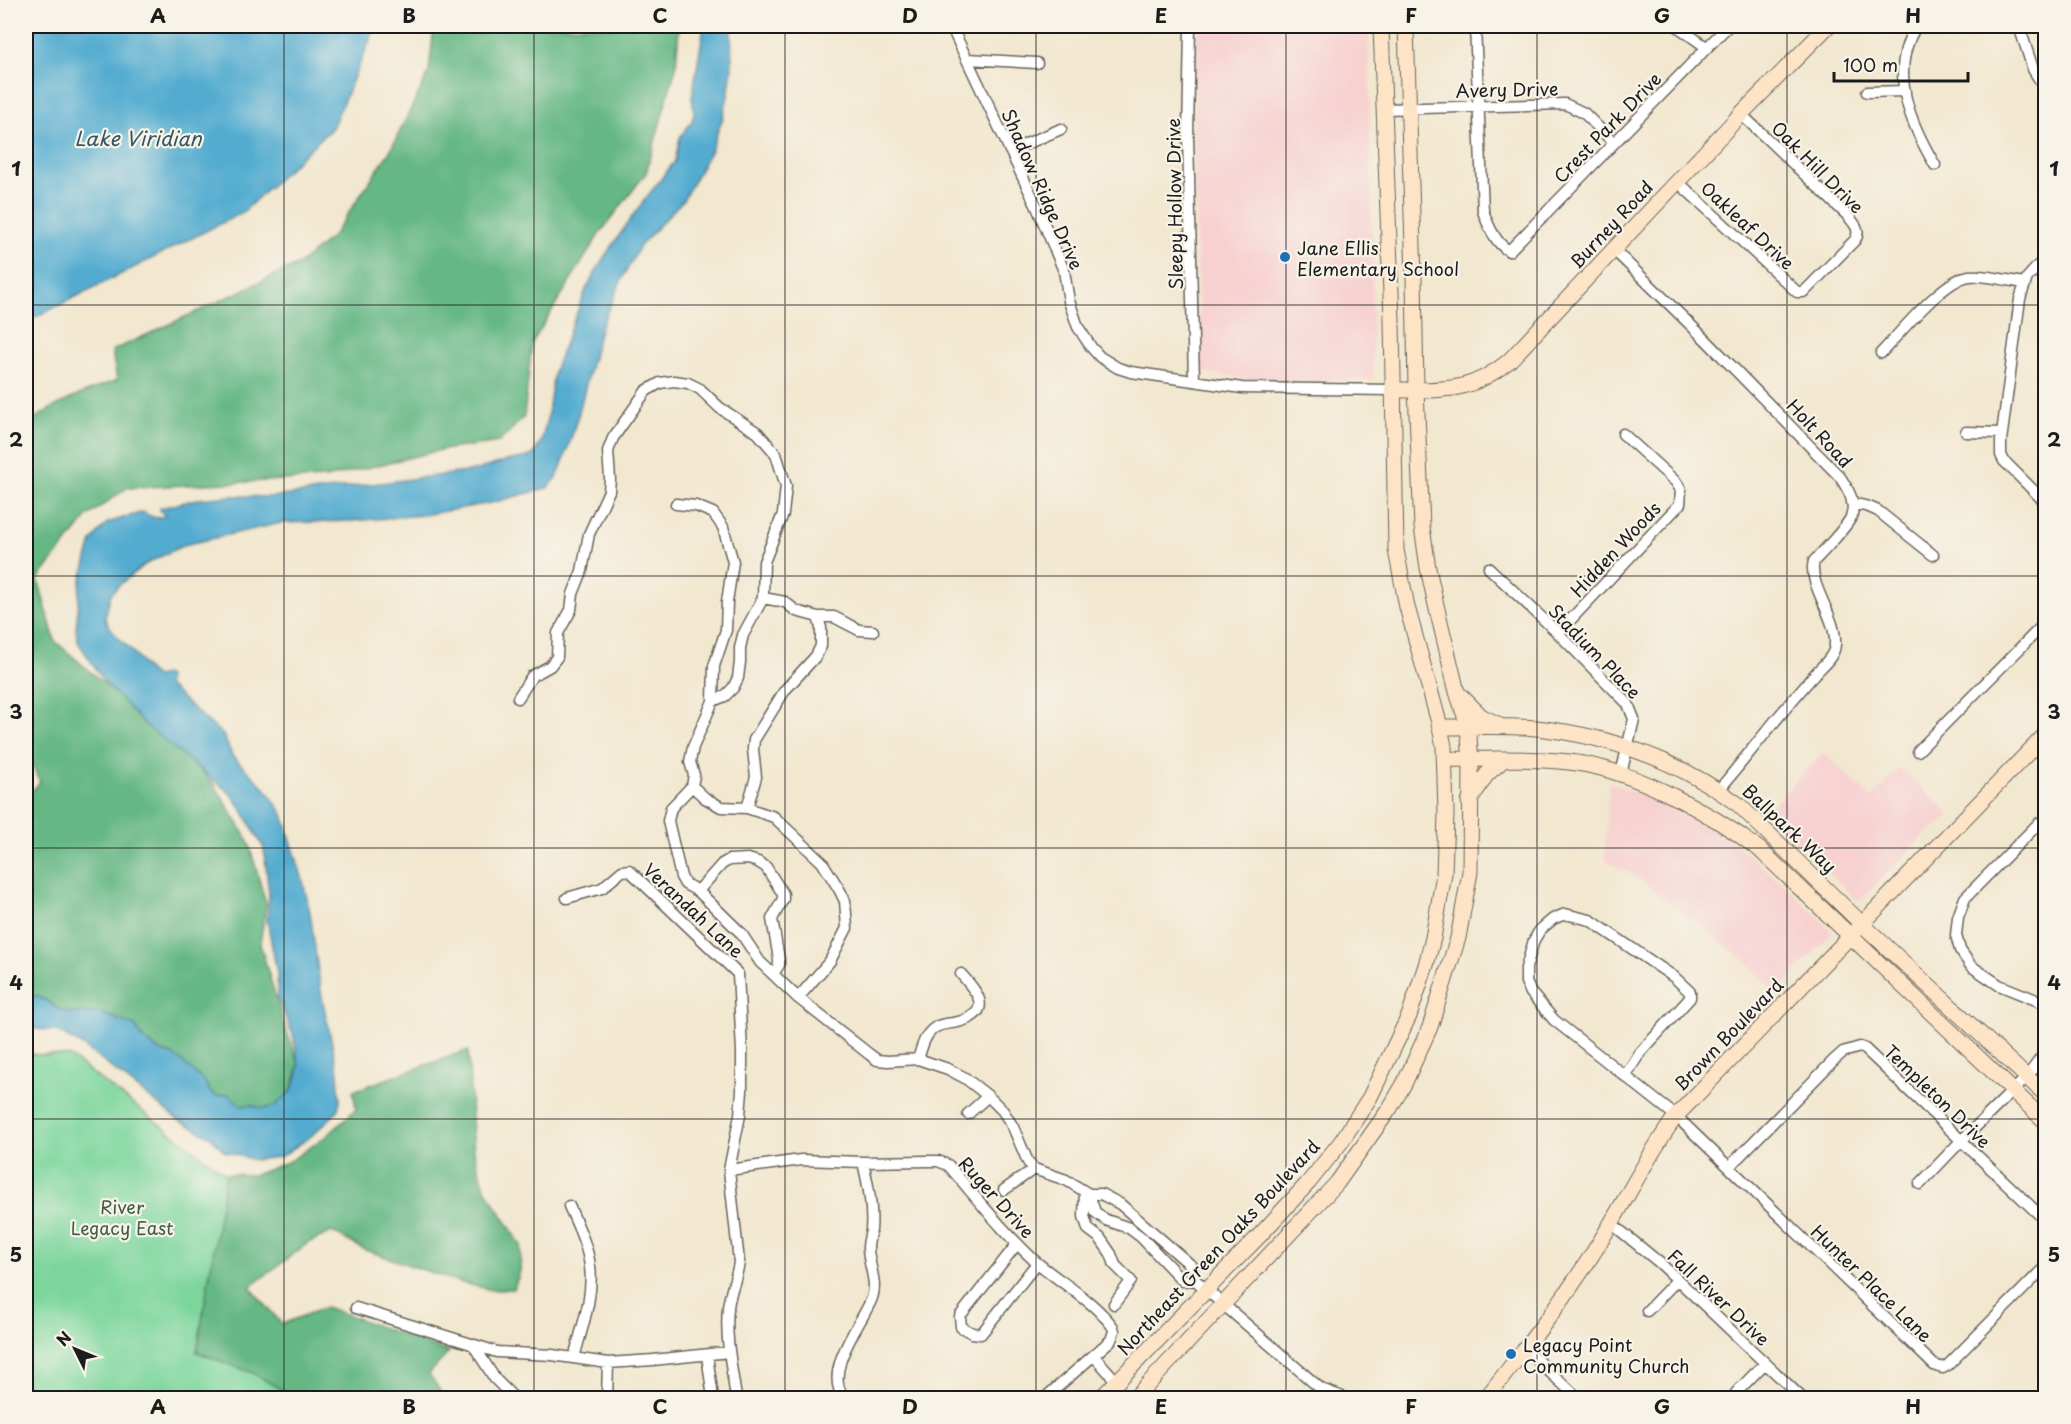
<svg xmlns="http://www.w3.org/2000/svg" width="2071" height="1424" viewBox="0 0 2071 1424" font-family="'Playpen Sans',sans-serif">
  <rect width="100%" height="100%" fill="#f7f3e8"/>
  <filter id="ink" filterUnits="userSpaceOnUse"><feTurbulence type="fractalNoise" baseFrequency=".0167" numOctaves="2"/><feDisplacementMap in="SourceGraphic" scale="12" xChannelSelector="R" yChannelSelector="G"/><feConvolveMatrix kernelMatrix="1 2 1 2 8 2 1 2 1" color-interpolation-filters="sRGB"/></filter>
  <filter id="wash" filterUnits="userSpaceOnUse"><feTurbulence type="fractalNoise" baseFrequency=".008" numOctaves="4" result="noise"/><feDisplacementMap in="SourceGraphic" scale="24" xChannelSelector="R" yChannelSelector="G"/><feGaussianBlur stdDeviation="1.35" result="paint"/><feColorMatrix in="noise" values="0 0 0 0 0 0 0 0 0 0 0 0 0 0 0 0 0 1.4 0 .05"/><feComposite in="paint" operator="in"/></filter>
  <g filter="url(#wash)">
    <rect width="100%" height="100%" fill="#f2e7cf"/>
    <!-- built -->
    <path fill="#f7d0d0" d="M1197 26H1369L1373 379 1267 382 1201 372 1193 142Z
      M1823 753 1872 798 1900 768 1951 815 1922 837 1862 899H1856L1766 812Z
      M1609 782 1653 800 1733 841 1794 894 1833 932 1776 993 1739 956 1635 876 1604 860Z"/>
    <!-- green -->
    <path fill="#7cd69c" stroke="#4c795c" stroke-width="1.5" d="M27 1054 69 1056 226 1174 197 1352 253 1373 296 1398H26Z"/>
    <!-- forest -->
    <path fill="#65b784" stroke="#406a50" stroke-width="1.5" d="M434 26H679L676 67 646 173 598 236 532 343 524 417 499 442 441 450 325 478 127 488 88 516 38 579 55 641 181 750 214 784 248 840 266 904 260 944 283 1022 299 1064 292 1090 275 1106 264 1109 251 1105 245 1106 239 1104 228 1094 216 1096 209 1090 205 1082 170 1054 161 1052 143 1039 135 1026 101 1013H70L57 1008 47 1001 36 996H26V797L40 782 26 752V425C53 404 85 392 117 380L112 351 299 264 333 236 390 151 429 72Z
      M468 1050 474 1152 485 1188 521 1245 520 1271 514 1289 492 1290 462 1283 365 1250 332 1232 308 1243 250 1287 282 1324 326 1307 449 1352 429 1374 445 1398H296L253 1373 197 1352 226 1174 255 1175 290 1161 328 1135 356 1109 353 1091Z"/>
    <!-- water -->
    <path fill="#53acd0" stroke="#386476" stroke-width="1.5" d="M26 26H376L332 128 242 213 26 322Z
      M704 26H731L732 68 729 91 723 117 711 150 683 200 640 246 621 281 600 329 578 416 567 451 557 478 547 488 491 503 424 515 352 521 281 523 184 545 146 564 118 586 110 596 105 618C111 632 122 641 133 652 141 661 146 671 156 677L165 675 168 677 167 685 223 735 233 757 265 788 283 814 302 877 310 912 321 992 338 1072 340 1101 337 1112 309 1138 280 1157 254 1160 224 1151 211 1137 177 1119 83 1046 56 1031 26 1028V996H36L47 1001 57 1008 70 1013H101L135 1026 143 1039 161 1052 170 1054 180 1060 205 1082 209 1090 216 1096 228 1094 239 1104 244 1106 251 1105 264 1109 275 1106 292 1090 297 1076 299 1064 293 1035 278 999 277 973 267 920 269 895 264 849 242 809 230 793 144 724 103 680 78 642 76 630 80 584 92 541 107 523 143 512C150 516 157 521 165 515L160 511V508L197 499 232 496 272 497 473 471 506 461 528 457 534 454 541 442 547 420 554 371 586 289 603 259 636 211 675 161 680 137 692 121 694 112 692 97Z"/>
  </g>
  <g filter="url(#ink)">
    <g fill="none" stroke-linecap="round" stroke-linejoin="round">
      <defs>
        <path id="street" d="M951 26 1037 207 1064 271 1069 301 1078 327 1091 347 1100 357 1118 368 1131 372 1242 388 1392 390
          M1190 26 1188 136 1194 381
          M1475 26 1483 211C1488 225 1495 243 1509 251L1728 26
          M1677 26 1706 47
          M1916 26C1888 72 1910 123 1935 165
          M2019 26 2033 69 2046 90
          M967 59 1037 63
          M1867 92 1905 91
          M1385 109 1565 104 1584 113 1614 143
          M1010 151 1061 129
          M1678 182 1797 292H1803L1807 289 1855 240C1862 230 1853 222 1846 214L1741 114
          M1613 249 1707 341 1840 477C1847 488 1857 502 1851 517 1848 525 1822 553 1814 561 1807 584 1837 617 1835 644 1835 656 1823 665 1815 674 1782 711 1751 751 1719 790
          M2046 257 2027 278 2020 299 2001 441V455L2004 461 2046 503
          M1881 353C1900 333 1943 280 1969 276 1981 274 2011 281 2024 283
          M1966 432 2002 433
          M1852 503 1869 507 1878 511 1933 555
          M676 504 696 506 713 513 723 527 733 562 727 602 726 630 714 666 713 701 693 747 690 762 694 775 692 786 671 808 668 821 681 877 685 884 698 891 741 933 760 962 798 998 869 1054 877 1060 888 1061 918 1059 948 1069 965 1078 988 1096 1003 1111 1013 1127 1028 1162 1034 1169 1066 1180 1089 1194H1101L1120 1204 1193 1267 1194 1279 1321 1389 1345 1398
          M1489 568 1558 633 1628 704 1634 719 1621 774
          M763 598 785 602 796 611 818 617H834L859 630 873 631
          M1558 633 1680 504 1681 490 1676 482 1623 434
          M518 698 532 676 550 666 557 657 558 633 571 610 573 594 582 571 589 534 609 491 610 479 608 451 613 438 646 391 660 383 674 381 688 383 700 389 720 408 758 433 776 454 786 486 783 514 764 562 763 598 743 635 740 648V662L738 678 733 688 725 696 713 701
          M1918 751 2046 622
          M692 786 705 798 721 807 747 808 774 817 822 862 839 889 845 901 847 928 830 961 798 998
          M747 808 756 777 753 749 754 740 785 690 816 656 821 646V628L818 617
          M2046 822 2039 823 1965 898 1958 917 1956 935 1960 950 1971 966 1999 985 2046 1004
          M698 891 722 864 729 860 748 859 758 862 766 867 783 894V899L772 919 779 959V965L773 974
          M567 898 602 888 622 871 629 870 738 974 742 1051V1091L740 1115 729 1170 739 1262C737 1278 729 1293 728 1308 725 1338 732 1369 736 1398
          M918 1059C922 1048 924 1034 936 1027 942 1023 951 1024 958 1022 995 1012 977 992 961 974
          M1625 1076 1640 1053 1690 998V992L1674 977 1590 920 1565 914 1553 919 1540 930 1534 940 1526 968V982L1531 993 1554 1020 1676 1116 1934 1365 1943 1368 1948 1365 2046 1266
          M968 1114 988 1096
          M1729 1167 1834 1060 1843 1052 1860 1047 1865 1049 2046 1221
          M729 1170 801 1160 863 1162 928 1161H938L948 1165C976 1197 1003 1232 1035 1261 1061 1283 1093 1300 1113 1327L1114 1331 1111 1340 1045 1398
          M1920 1184 1961 1141 2027 1077 2046 1051
          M1004 1190 1034 1169
          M1085 1192 1084 1216 1088 1229 1100 1238 1111 1254 1115 1265 1131 1281 1114 1304
          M1089 1194 1095 1212 1106 1220 1129 1228 1141 1237 1183 1281 1194 1279
          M569 1206C577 1224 588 1246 590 1267 594 1296 581 1330 574 1358
          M1611 1223 1661 1264 1802 1398
          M1017 1244 960 1316 961 1327 972 1333 981 1334 1037 1263
          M356 1308 497 1352 552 1355 608 1363 653 1360 729 1352
          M1647 1311 1677 1280
          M474 1346 495 1379 514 1398
          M1525 1349 1578 1398
          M707 1355 713 1398
          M1094 1356 1118 1383
          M1736 1393 1765 1363
          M607 1398 608 1363
          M844 1398C822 1370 862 1324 872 1298 878 1282 868 1264 868 1248 868 1242 870 1236 871 1230 873 1207 868 1184 863 1162"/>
        <path id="secondary" d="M1392 390C1442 389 1467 395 1509 361L1741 114 1828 26
          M1460 695 1481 716 1497 724
          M1440 727C1475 727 1510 725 1545 729 1616 738 1682 763 1739 805L1863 925 2046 1095
          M1444 759C1488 760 1533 757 1577 763 1637 772 1711 813 1759 849L2046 1122
          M1469 802 1487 774 1503 760
          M1101 1398 1261 1234 1309 1182 1341 1142 1370 1097 1409 1016 1426 965 1433 938 1444 874 1446 814 1444 746 1438 719 1407 607 1396 550 1392 321 1381 26
          M1135 1398 1337 1183 1390 1108 1404 1084 1430 1027 1458 938 1470 872 1471 760 1468 726 1457 692 1436 605 1428 568 1422 527 1416 390 1414 278 1406 26
          M1486 1398C1524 1350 1562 1303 1595 1250 1623 1206 1645 1159 1676 1116L2046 734"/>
      </defs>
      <!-- street casing -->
      <use href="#street" stroke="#67635b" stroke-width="13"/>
      <!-- secondary casing -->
      <use href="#secondary" stroke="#67635b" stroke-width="17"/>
      <!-- street -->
      <use href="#street" stroke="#fff" stroke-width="10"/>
      <!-- secondary -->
      <use href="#secondary" stroke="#fee4c6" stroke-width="15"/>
    </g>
  </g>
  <!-- grid -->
  <path fill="none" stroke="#1c1c1c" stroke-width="1.5" stroke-opacity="0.55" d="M284 26V1398M534 26V1398M785 26V1398M1036 26V1398M1286 26V1398M1537 26V1398M1787 26V1398M26 305H2046M26 576H2046M26 848H2046M26 1119H2046"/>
  <!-- markers -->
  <g fill="#1f6fb2" stroke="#f7f3e8" stroke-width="2">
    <circle cx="1285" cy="257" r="6"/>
    <circle cx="1511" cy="1354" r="6"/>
  </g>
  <g text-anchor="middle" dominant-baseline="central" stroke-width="4.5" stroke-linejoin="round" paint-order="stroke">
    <!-- street labels -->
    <g font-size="18" fill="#1c1c1c" stroke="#f7f3e8">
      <text transform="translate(1507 89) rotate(-1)">Avery Drive</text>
      <text transform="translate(1607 127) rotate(-46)">Crest Park Drive</text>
      <text transform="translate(1818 167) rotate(45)">Oak Hill Drive</text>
      <text transform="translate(1043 189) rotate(66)">Shadow Ridge Drive</text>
      <text transform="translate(1174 204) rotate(-91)">Sleepy Hollow Drive</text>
      <text transform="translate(1611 224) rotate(-47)">Burney Road</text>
      <text transform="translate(1748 225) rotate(43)">Oakleaf Drive</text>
      <text transform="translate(1820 433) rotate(47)">Holt Road</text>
      <text transform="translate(1615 549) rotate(-47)">Hidden Woods</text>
      <text transform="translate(1595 651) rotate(46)">Stadium Place</text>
      <text transform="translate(1790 828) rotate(43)">Ballpark Way</text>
      <text transform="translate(694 910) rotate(43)">Verandah Lane</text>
      <text transform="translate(1728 1034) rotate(-46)">Brown Boulevard</text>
      <text transform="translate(1938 1096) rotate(44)">Templeton Drive</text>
      <text transform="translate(997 1197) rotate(48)">Ruger Drive</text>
      <text transform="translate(1218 1247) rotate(-47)">Northeast Green Oaks Boulevard</text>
      <text transform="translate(1872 1283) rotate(44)">Hunter Place Lane</text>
      <text transform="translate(1719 1297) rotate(43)">Fall River Drive</text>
    </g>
    <!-- poi labels -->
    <g font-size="18" fill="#1c1c1c" stroke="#f7f3e8" text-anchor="start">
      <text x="1297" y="247">Jane Ellis<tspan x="1297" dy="21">Elementary School</tspan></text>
      <text x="1523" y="1344">Legacy Point<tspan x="1523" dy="21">Community Church</tspan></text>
    </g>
    <!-- park labels -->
    <g font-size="18" fill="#3e5d49" stroke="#f7f3e8">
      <text x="122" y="1206">River<tspan x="122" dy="21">Legacy East</tspan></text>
    </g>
    <!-- water labels -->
    <g font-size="20" font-style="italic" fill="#325664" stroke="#f7f3e8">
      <text x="138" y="138">Lake Viridian</text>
    </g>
  </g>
  <!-- margin -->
  <rect width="2071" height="1424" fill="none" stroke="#f7f3e8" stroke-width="66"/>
  <!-- north arrow -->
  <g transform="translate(75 1349) rotate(313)" stroke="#f7f3e8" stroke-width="4.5" paint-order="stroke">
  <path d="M0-4.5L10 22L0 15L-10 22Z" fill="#1c1c1c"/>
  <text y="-9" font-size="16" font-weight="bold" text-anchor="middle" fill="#1c1c1c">N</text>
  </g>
  <!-- scale -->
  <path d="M1834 72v9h134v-9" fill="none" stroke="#1c1c1c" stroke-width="3"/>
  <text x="1843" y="72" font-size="18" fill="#1c1c1c" stroke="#f7f3e8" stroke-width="4.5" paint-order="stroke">100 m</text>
  <rect x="33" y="33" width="2005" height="1358" fill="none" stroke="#1c1c1c" stroke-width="2"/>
  <g font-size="20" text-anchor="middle" font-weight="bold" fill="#1c1c1c">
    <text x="158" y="23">A</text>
    <text x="409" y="23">B</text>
    <text x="660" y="23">C</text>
    <text x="910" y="23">D</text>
    <text x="1161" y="23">E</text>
    <text x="1411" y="23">F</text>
    <text x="1662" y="23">G</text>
    <text x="1913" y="23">H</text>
    <text x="16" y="176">1</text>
    <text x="2054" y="176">1</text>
    <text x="16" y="447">2</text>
    <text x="2054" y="447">2</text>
    <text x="16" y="719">3</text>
    <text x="2054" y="719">3</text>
    <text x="16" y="990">4</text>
    <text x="2054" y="990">4</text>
    <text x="16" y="1262">5</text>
    <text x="2054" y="1262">5</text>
    <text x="158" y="1414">A</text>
    <text x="409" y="1414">B</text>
    <text x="660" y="1414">C</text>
    <text x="910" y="1414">D</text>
    <text x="1161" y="1414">E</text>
    <text x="1411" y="1414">F</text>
    <text x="1662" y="1414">G</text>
    <text x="1913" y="1414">H</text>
  </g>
</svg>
